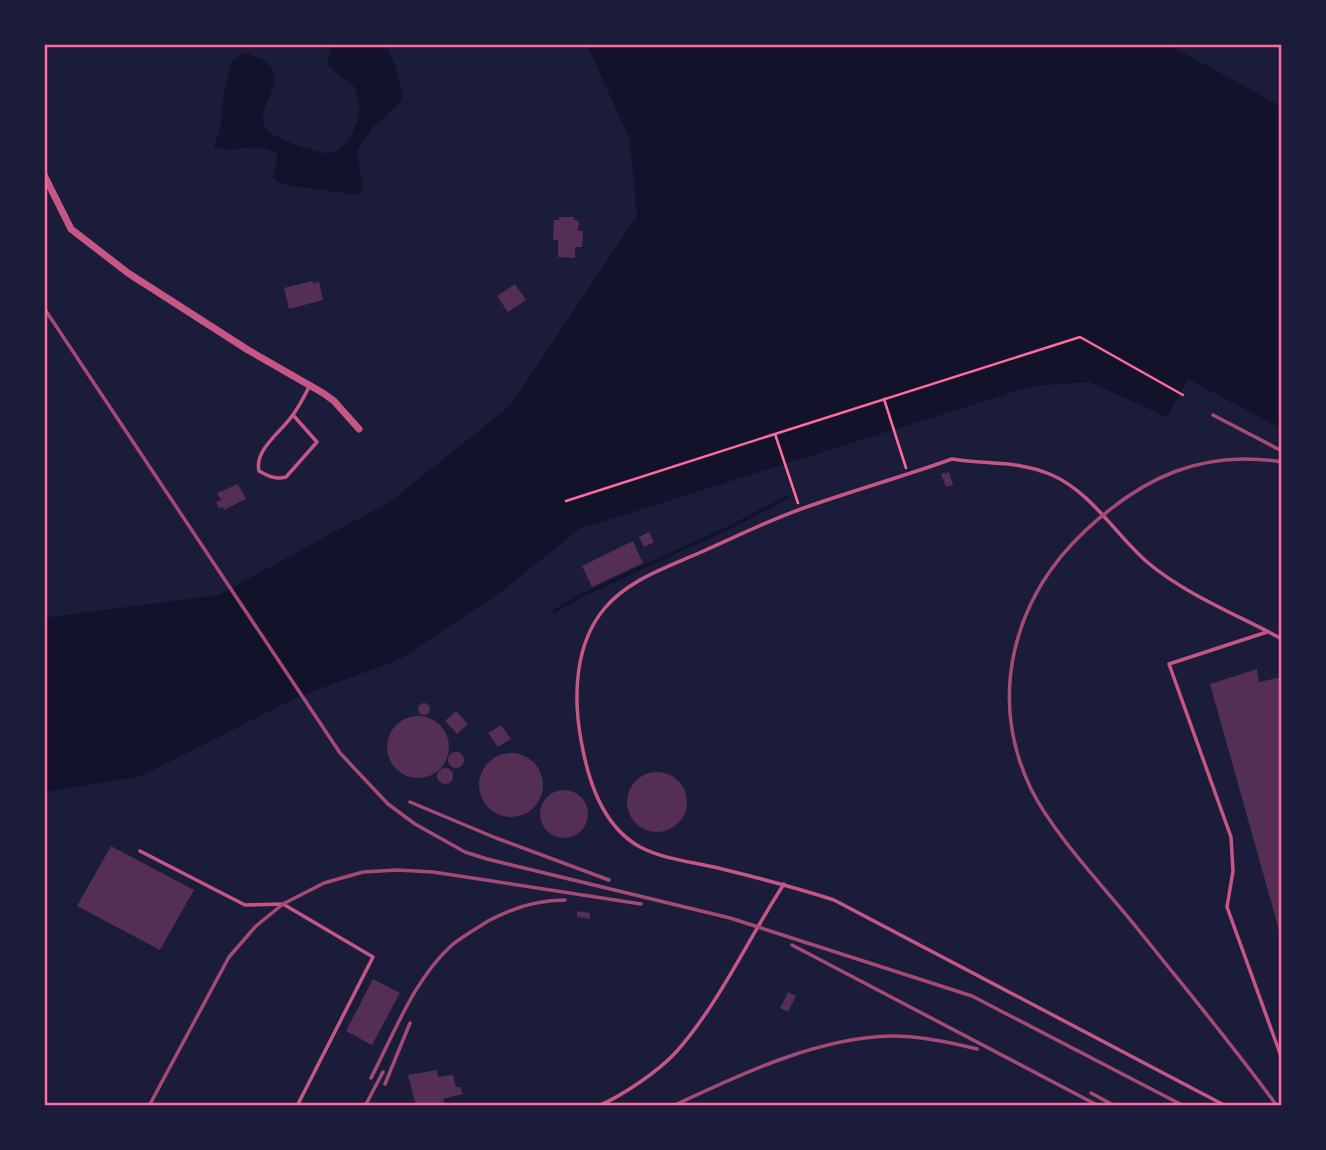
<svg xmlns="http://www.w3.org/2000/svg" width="1326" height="1150" viewBox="0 0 1326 1150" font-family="'Fira Sans',sans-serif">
  <rect width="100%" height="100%" fill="#1b1b3a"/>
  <!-- water -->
  <path fill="#12122b" d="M332 44H385L396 67 403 95 400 103 373 127 360 146 357 152 363 189 359 195 286 185 279 182 273 176 277 162V154C252 138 235 156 214 147L221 126 224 89 233 60 245 53C309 70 245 110 268 131 277 139 292 143 303 147 310 149 318 152 324 153 342 155 356 130 359 115 360 107 357 97 356 88L327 65Z
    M587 44H1167L1282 107V429L1188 379 1167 417 1090 382 1032 386 579 529 501 592 398 660 295 698 142 776 44 792V618L219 595 391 501 510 406 637 216 630 140Z"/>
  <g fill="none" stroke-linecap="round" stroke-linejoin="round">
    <!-- stream -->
    <path stroke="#12122b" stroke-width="3.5" d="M555 611 578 597 730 527 788 497"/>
  </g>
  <!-- building -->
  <path fill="#542f53" d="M559 217H574V220L579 221 578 231H583L582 247H575V258L558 257V240H553L554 220H559Z
    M312 281 313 283 319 282 323 300 289 309 284 288Z
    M515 284 526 300 508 312 497 296Z
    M949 472 953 485 946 487 941 474Z
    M238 484 246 499 224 510 223 507 219 508 216 502 221 500 217 493Z
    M649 532 654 542 644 547 639 537Z
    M633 541 643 563 592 587 582 566Z
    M1257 669 1259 682 1282 677 1281 937 1210 684Z
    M418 709a6 6 0 1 1 12 0a6 6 0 1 1-12 0Z
    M456 711 468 724 457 734 445 721Z
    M387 747a31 31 0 1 1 62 0a31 31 0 1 1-62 0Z
    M501 725 511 739 498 747 488 733Z
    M448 760a8 8 0 1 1 16 0a8 8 0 1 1-16 0Z
    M479 785a32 32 0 1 1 64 0a32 32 0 1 1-64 0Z
    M437 776a8 8 0 1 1 16 0a8 8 0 1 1-16 0Z
    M627 802a30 30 0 1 1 60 0a30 30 0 1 1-60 0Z
    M540 814a24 24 0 1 1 48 0a24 24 0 1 1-48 0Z
    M111 846 194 890 160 950 77 906Z
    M577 911 590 913V919L577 917Z
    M373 979 400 993 372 1045 346 1031Z
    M788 992 796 996 788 1012 780 1008Z
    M437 1070 438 1077 453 1075 456 1087H460L463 1094 443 1099 445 1106H416L408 1075Z"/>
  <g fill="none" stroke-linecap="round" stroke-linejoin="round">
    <!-- path -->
    <path stroke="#ff6b9d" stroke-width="2.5" d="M884 399 906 468
      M775 434 1080 337 1183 395
      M566 501 775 434 798 503"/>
    <!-- service -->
    <path stroke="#c65784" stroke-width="3.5" d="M293 415 317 442 286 477C276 480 268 476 259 471 254 450 281 432 292 416 299 407 304 397 309 387
      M1267 632 1169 664 1231 837 1233 871 1227 907 1282 1059
      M140 851 245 905 283 904 373 957 297 1106
      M598 1106C622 1096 659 1071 677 1051 720 1002 748 939 784 884
      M1226 1106 834 900C797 888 759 878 722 869 695 862 665 860 640 847 602 826 588 780 581 740 573 696 575 644 604 609 628 580 667 567 699 553 733 538 767 521 801 509 851 491 902 477 952 459 987 465 1018 460 1052 475 1092 493 1115 534 1147 562 1186 595 1238 615 1282 639"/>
    <!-- minor -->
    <path stroke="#c65784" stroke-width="7" d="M44 175 71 229 128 273 248 350 323 393 334 401 359 429"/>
    <!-- rail -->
    <path stroke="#a44b75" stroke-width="3.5" d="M44 308 340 753 388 804 415 824 465 852 487 859 730 918 972 996 1184 1106
      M1213 415 1282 451
      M410 802 496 838 609 880
      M792 945 1099 1106
      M371 1078C394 1034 414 979 452 945 463 936 476 929 488 921 512 908 537 900 565 900
      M385 1084 410 1023
      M1091 1093 1115 1106
      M149 1106 229 957 256 926 283 904 324 883 363 872 397 870 433 872 641 904
      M365 1106 383 1072
      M673 1106C739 1075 818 1037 892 1036 921 1036 949 1042 977 1049
      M1277 1106C1233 1045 1184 987 1137 928 1104 887 1054 835 1031 789 987 697 1013 598 1086 530 1143 477 1203 449 1282 462"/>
  </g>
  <!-- border -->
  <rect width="1326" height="1150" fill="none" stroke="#1b1b3a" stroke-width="91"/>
  <rect x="46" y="46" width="1234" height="1058" fill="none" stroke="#ff6b9d" stroke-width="2.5"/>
</svg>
